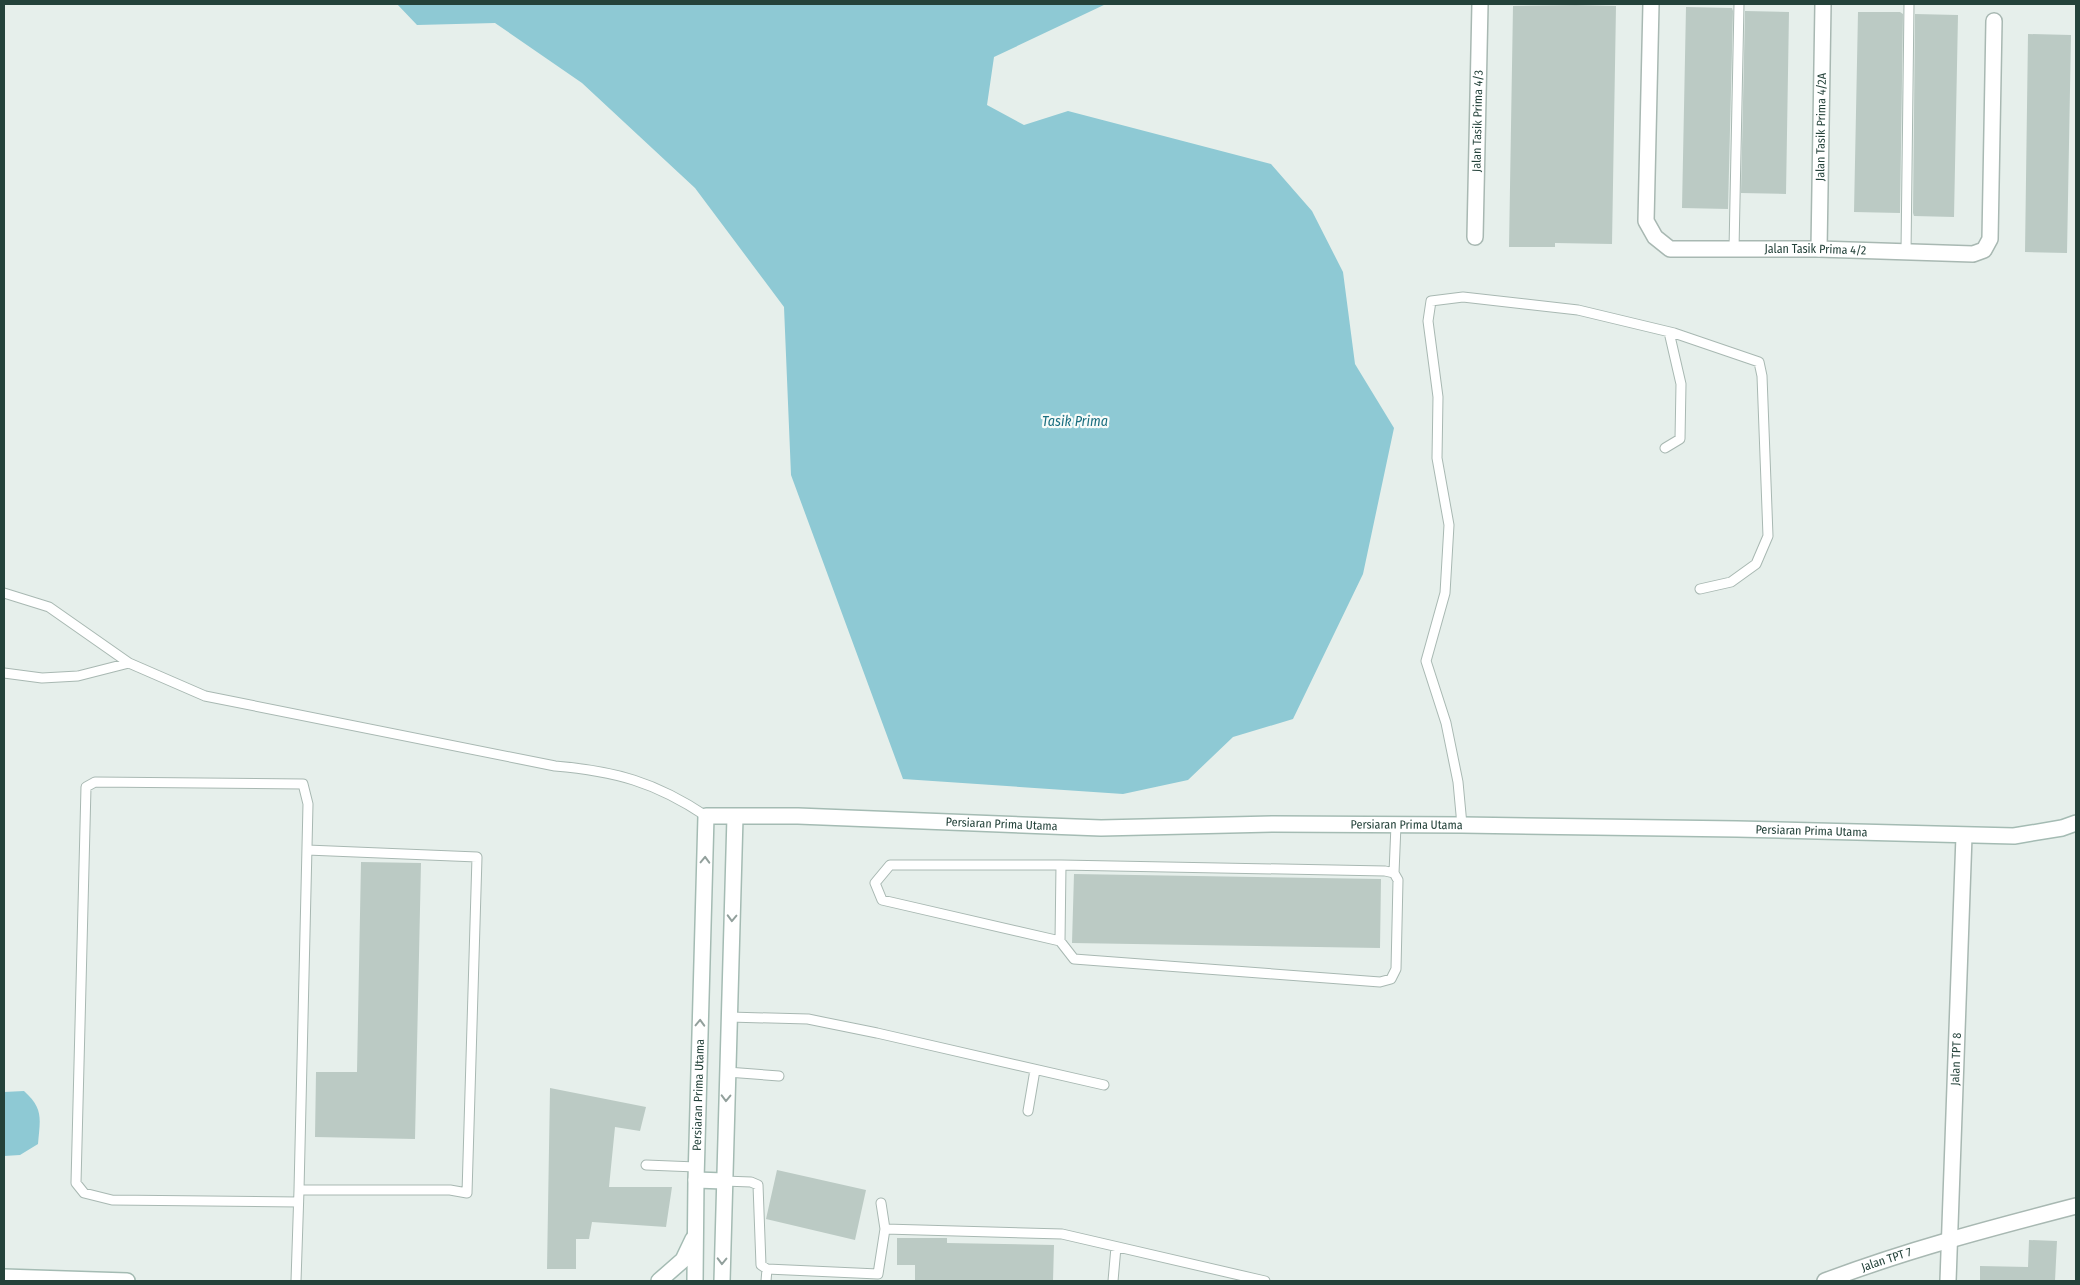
<svg xmlns="http://www.w3.org/2000/svg" width="2080" height="1285" viewBox="0 0 2080 1285" font-family="'Fira Sans Condensed',sans-serif">
  <rect width="100%" height="100%" fill="#e6efeb"/>
  <!-- water -->
  <path fill="#8ec9d4" d="M397 4H1106L994 57 987 105 1024 125 1068 111 1271 164 1312 211 1343 272 1355 364 1394 428 1363 574 1293 719 1233 737 1188 780 1123 794 903 779 791 475 784 307 695 188 582 83 495 23 417 25Z
    M24 1091C44 1109 40 1119 38 1144L20 1155 4 1156V1092Z"/>
  <!-- building -->
  <path fill="#bbcac4" d="M1576 5 1616 6 1612 244 1555 243V247H1509L1513 6Z
    M1686 7 1732 8 1733 11 1728 209 1682 208Z
    M1745 11 1789 12 1786 194 1741 193Z
    M1858 12H1900L1903 14 1900 213 1854 212Z
    M1915 14 1958 15 1954 217 1914 216 1913 213Z
    M2028 34 2071 35 2067 253 2025 252Z
    M361 862 421 863 415 1139 315 1137 316 1072H357Z
    M1074 874 1381 879 1380 948 1072 943Z
    M550 1088 646 1107 640 1131 615 1127 609 1187H672L666 1227 592 1222 589 1239H576V1269H547Z
    M777 1170 866 1190 855 1240 766 1219Z
    M897 1238H947V1243L1054 1245 1053 1281H915V1265H897Z
    M2029 1240 2057 1241 2055 1281H1980V1266L2028 1267Z"/>
  <g fill="none" stroke-linecap="round" stroke-linejoin="round">
    <defs>
      <path id="lane" d="M1734 249 1739 4
        M1906 252 1909 4
        M1665 448 1680 439 1681 384 1669 332
        M4 593 49 607 129 663 205 696 555 766C615 771 655 782 706 816
        M4 673 42 678 78 676 129 663
        M1462 825 1458 782 1446 723 1426 661 1445 593 1449 525 1437 458 1438 397 1428 321 1431 301 1463 297 1578 310 1674 333 1759 362 1762 376 1768 536 1756 564 1731 582 1700 589
        M1394 873 1385 871 1061 865H890L875 883 882 900 1060 941 1074 959 1380 982 1391 979 1396 969 1398 880 1394 873 1396 825
        M1060 941 1061 865
        M729 1017 808 1019 877 1033 1104 1085
        M727 1072 779 1076
        M1028 1111 1035 1070
        M646 1165 696 1167
        M724 1181 751 1182 758 1185 761 1265 767 1269 878 1274 885 1229 881 1203
        M298 1202 112 1200 84 1193 76 1183 86 787 95 782 303 784 308 804 299 1190
        M885 1229 1062 1234 1265 1281
        M296 1281 299 1190H450L467 1193 477 857 307 850
        M766 1281 767 1269
        M1113 1281 1116 1247"/>
      <g id="street">
        <path id="s1" d="M1651 4 1646 221 1655 237 1670 249H1819L1973 254 1984 250 1990 239 1994 21"/>
        <path id="s2" d="M1475 237 1480 4"/>
        <path id="s3" d="M1819 249 1823 4"/>
        <path id="s4" d="M1825 1281C1907 1250 1991 1228 2076 1206"/>
        <path id="s5" d="M1948 1281 1964 836"/>
      </g>
      <g id="secondary">
        <path d="M696 1180 724 1181"/>
        <path d="M4 1277 127 1281"/>
        <path d="M659 1281 683 1260 693 1239"/>
        <path id="s6" d="M695 1281 696 1180 706 816H798L1101 828 1274 824 1462 825 1737 829 2014 836 2062 828 2076 823"/>
        <path d="M722 1281 735 817"/>
      </g>
    </defs>
    <!-- lane casing -->
    <use href="#lane" stroke="#a8b8b2" stroke-width="11"/>
    <!-- street casing -->
    <use href="#street" stroke="#a8b8b2" stroke-width="18"/>
    <!-- secondary casing -->
    <use href="#secondary" stroke="#a4bbb3" stroke-width="18"/>
    <!-- lane -->
    <use href="#lane" stroke="#fff" stroke-width="9"/>
    <!-- street -->
    <use href="#street" stroke="#fff" stroke-width="15"/>
    <!-- secondary -->
    <use href="#secondary" stroke="#fff" stroke-width="15"/>
  </g>
  <!-- one-way arrows -->
  <defs><path id="oneway-chevron" d="M-2-3.5L2.5 0L-2 3.5" fill="none" stroke-width="1.6" stroke-linecap="round" stroke-linejoin="round" transform="scale(1.25)"/></defs>
  <g stroke="#92a09c">
    <use href="#oneway-chevron" transform="translate(705 860) rotate(-88)"/>
    <use href="#oneway-chevron" transform="translate(732 918) rotate(92)"/>
    <use href="#oneway-chevron" transform="translate(700 1023) rotate(-88)"/>
    <use href="#oneway-chevron" transform="translate(726 1098) rotate(91)"/>
    <use href="#oneway-chevron" transform="translate(722 1261) rotate(91)"/>
  </g>
  <g text-anchor="middle" dominant-baseline="central" stroke-width="4.5" stroke-linejoin="round" paint-order="stroke">
    <!-- street labels -->
    <g font-size="12" fill="#24423a" stroke="#f7fbf9">
      <text stroke="none"><textPath href="#s2" startOffset="116">Jalan Tasik Prima 4/3</textPath></text>
      <text stroke="none"><textPath href="#s3" startOffset="122">Jalan Tasik Prima 4/2A</textPath></text>
      <text stroke="none"><textPath href="#s1" startOffset="400">Jalan Tasik Prima 4/2</textPath></text>
      <text stroke="none"><textPath href="#s6" startOffset="761">Persiaran Prima Utama</textPath></text>
      <text stroke="none"><textPath href="#s6" startOffset="1166">Persiaran Prima Utama</textPath></text>
      <text stroke="none"><textPath href="#s6" startOffset="1571">Persiaran Prima Utama</textPath></text>
      <text stroke="none"><textPath href="#s5" startOffset="222">Jalan TPT 8</textPath></text>
      <text stroke="none"><textPath href="#s6" startOffset="186">Persiaran Prima Utama</textPath></text>
      <text stroke="none"><textPath href="#s4" startOffset="65">Jalan TPT 7</textPath></text>
    </g>
    <!-- water labels -->
    <g font-size="14" font-style="italic" fill="#1c6f80" stroke="#f7fbf9">
      <text x="1075" y="421">Tasik Prima</text>
    </g>
  </g>
  <!-- border -->
  <rect width="2080" height="1285" fill="none" stroke="#24423a" stroke-width="10"/>
</svg>
